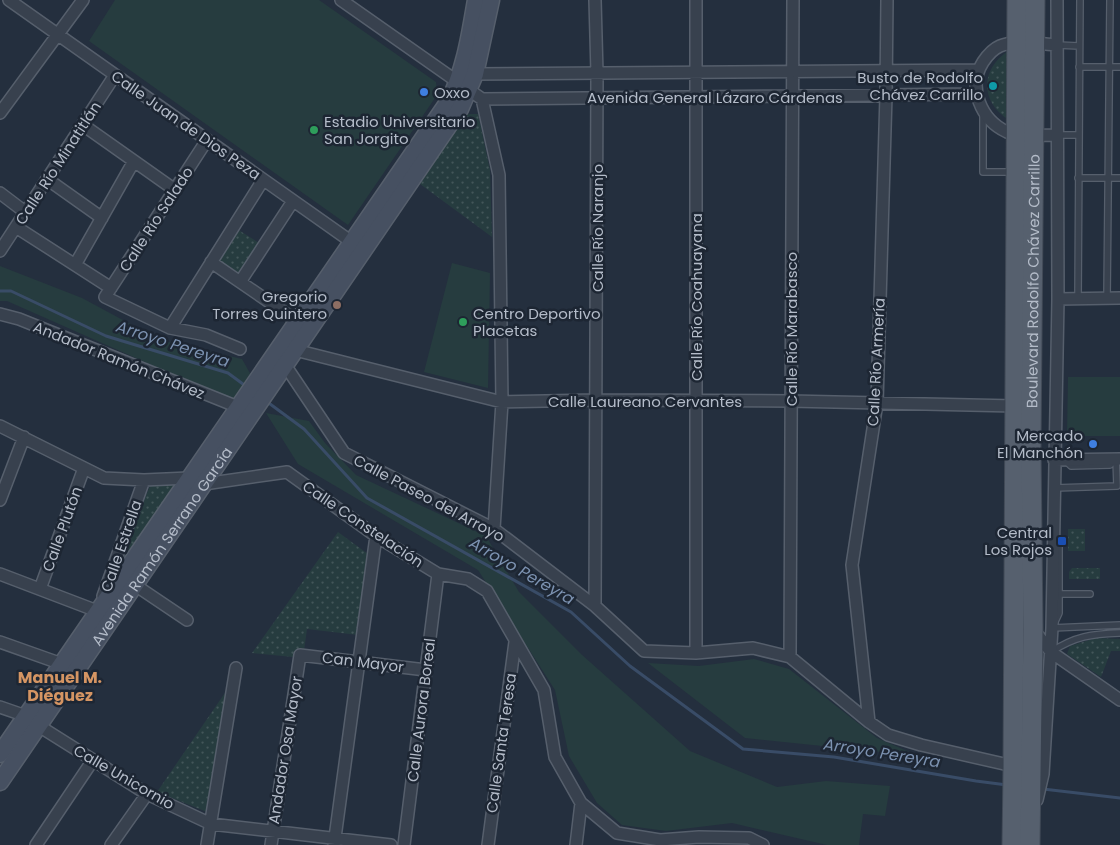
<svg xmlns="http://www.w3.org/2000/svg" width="1120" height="845" viewBox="0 0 1120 845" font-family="Poppins,sans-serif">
  <defs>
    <pattern id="park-dots" width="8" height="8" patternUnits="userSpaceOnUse" patternTransform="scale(1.25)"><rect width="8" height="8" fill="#263c3f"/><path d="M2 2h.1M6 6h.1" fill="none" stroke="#435659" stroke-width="1.8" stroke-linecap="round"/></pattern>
  </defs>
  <rect width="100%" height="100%" fill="#242f3e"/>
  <!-- grass -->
  <path fill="#263c3f" d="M115 0H319L436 82 437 95 348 225 89 41Z
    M452 263 490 273 488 388 424 372Z
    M0 266 82 298 160 340 242 359 251 375 233 401 7 301H0Z
    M1068 377H1120V436H1067Z
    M266 413 309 421 325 443 356 475 486 536 519 592 581 654 690 751 777 787 826 781 890 786 885 816 863 814 859 845H827L732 823 666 831 622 825 597 803 569 756 555 690 478 570 298 464Z
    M754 659 789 669 877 738 919 756 745 738 648 663 699 666Z"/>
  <!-- park -->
  <path fill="url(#park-dots)" d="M1008 51 1009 120C980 102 980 70 1008 51Z
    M467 114H478L490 170 492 237 420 184Z
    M237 229 259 243 238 276 216 262Z
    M175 484 116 569 150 486Z
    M1068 529H1085V551H1068Z
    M338 532 368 554 358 635 307 629 303 658 252 653Z
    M1072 568H1100V579H1069V572Z
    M1096 638 1120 639V651H1111L1101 677 1067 654 1070 646Z
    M229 687 207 812 157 792Z"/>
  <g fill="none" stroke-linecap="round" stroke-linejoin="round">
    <!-- stream -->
    <path stroke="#394c67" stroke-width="3" d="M0 291H11L106 336 228 373 247 387
      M266 401 304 429 367 498 571 612 630 666 743 749 834 757 976 781 1007 785
      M1043 789 1120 798"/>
    <defs>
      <path id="lane" d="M1057 45 1079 46
        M1079 67H1120
        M983 113V172H1013
        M1057 135H1079
        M1078 178H1120
        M1078 298 1080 0
        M1107 298 1110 0
        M1067 462 1071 466 1110 465 1114 461
        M1054 488 1117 486 1116 459
        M1059 547V613L1052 628 1120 625
        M1057 594H1090
        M1051 652C1075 636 1092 634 1120 633"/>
      <path id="street" d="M9 0 356 245
        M341 0 482 99 977 94
        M595 0 597 73 595 606
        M696 0V653
        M1057 45C1039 44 1016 39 1000 46 993 49 987 56 983 62 967 87 981 120 1007 132 1021 138 1042 135 1057 135
        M470 77 475 74 978 70
        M482 99 499 175 502 402 494 529
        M0 113 83 0
        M83 125 175 190
        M207 140 105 297 170 328 206 335 240 349
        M47 179 102 218
        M0 193 25 212
        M16 227 111 288
        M0 251 115 75
        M211 262 297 321
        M75 265 134 161
        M240 282 293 201
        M1058 299 1120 298
        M0 314 19 319 238 407
        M170 328 263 180
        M290 347 295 350 502 402 596 400 790 401 1015 406
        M280 361 285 365 344 453 494 529 595 606 644 651 696 653 753 648 790 657 869 722 888 735 921 745 1013 766
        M0 426 104 478 144 480 189 478 204 484 287 472 376 536 438 574 468 579 487 591 544 690 555 757 581 803 617 833 660 840 699 837 749 838 763 845
        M1054 460 1120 459
        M0 500 24 437
        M0 574 105 614
        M135 585 187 620
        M40 589 84 468
        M103 596 144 480
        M1033 629 1051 652 1120 700
        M0 642 62 664
        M790 657 793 0
        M0 707 26 716
        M869 722 852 565 877 403 886 95 887 0
        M39 726 147 794 211 824 391 845
        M1037 800 1043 774 1052 628 1058 299 1057 0
        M36 845 93 760
        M111 845 147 794
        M207 845 236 668
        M271 845 300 655 426 670
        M334 845 376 536
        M404 845 438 574
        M488 845 515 642
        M576 845 581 803"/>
      <g id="secondary">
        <path d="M0 754 449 101C465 69 470 35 476 0"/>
        <path id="s1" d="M0 782 460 109 475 74 491 0"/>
      </g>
      <g id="primary">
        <path d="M1012 845 1013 772 1017 0"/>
        <path id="s2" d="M1030 845 1033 629 1031 447 1035 0"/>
      </g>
    </defs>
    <!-- lane casing -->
    <use href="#lane" stroke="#565f6c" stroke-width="8"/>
    <!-- street casing -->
    <use href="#street" stroke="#565f6c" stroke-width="14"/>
    <!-- secondary casing -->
    <use href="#secondary" stroke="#565f6c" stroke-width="19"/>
    <!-- primary casing -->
    <use href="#primary" stroke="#414a57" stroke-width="21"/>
    <!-- lane -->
    <use href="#lane" stroke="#38414e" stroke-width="5.5"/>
    <!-- street -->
    <use href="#street" stroke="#38414e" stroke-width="11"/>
    <!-- secondary -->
    <use href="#secondary" stroke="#465061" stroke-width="16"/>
    <!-- primary -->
    <use href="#primary" stroke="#56606e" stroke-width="19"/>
  </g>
  <!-- markers -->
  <circle fill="#0f9aa8" stroke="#1d2633" stroke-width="2" cx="993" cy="86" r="5"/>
  <g fill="#3f7fe0" stroke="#1d2633" stroke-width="2">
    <circle cx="424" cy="92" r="5"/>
    <circle cx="1093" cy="444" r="5"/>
  </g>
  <g fill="#2e9e5b" stroke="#1d2633" stroke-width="2">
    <circle cx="314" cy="130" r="5"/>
    <circle cx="463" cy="322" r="5"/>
  </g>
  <circle fill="#8d6e63" stroke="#1d2633" stroke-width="2" cx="337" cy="305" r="5"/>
  <rect fill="#1a4fb4" stroke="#1d2633" stroke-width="2" x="1057" y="536" width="10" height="10" rx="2.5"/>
  <g text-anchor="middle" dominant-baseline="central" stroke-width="5" stroke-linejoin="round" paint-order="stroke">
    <!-- poi labels -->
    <g font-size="15" fill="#b4bcc9" stroke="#1d2633" text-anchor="end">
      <text x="983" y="77">Busto de Rodolfo<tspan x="983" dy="17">Chávez Carrillo</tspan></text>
      <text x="434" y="92" text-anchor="start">Oxxo</text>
      <text x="324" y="121" text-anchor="start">Estadio Universitario<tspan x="324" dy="17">San Jorgito</tspan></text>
      <text x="327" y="296">Gregorio<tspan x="327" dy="17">Torres Quintero</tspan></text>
      <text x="473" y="313" text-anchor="start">Centro Deportivo<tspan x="473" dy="17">Placetas</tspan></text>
      <text x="1083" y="435">Mercado<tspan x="1083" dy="17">El Manchón</tspan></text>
      <text x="1052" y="532">Central<tspan x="1052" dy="17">Los Rojos</tspan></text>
    </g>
    <!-- street labels -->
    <g font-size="15" fill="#b4bcc9" stroke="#1d2633">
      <text x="715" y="97">Avenida General Lázaro Cárdenas</text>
      <text transform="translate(186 125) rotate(35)">Calle Juan de Dios Peza</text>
      <text transform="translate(58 163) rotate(-57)">Calle Río Minatitlán</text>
      <text transform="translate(156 219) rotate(-57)">Calle Río Salado</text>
      <text transform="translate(597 228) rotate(-90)">Calle Río Naranjo</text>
      <text stroke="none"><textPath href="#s2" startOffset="564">Boulevard Rodolfo Chávez Carrillo</textPath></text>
      <text transform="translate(696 297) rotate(-90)">Calle Río Coahuayana</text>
      <text transform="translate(791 329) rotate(-90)">Calle Río Marabasco</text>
      <text transform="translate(119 360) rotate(22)">Andador Ramón Chávez</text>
      <text transform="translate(876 362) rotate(-87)">Calle Río Armería</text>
      <text x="645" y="401">Calle Laureano Cervantes</text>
      <text transform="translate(429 498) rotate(28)">Calle Paseo del Arroyo</text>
      <text transform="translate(363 524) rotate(34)">Calle Constelación</text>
      <text transform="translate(62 529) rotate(-70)">Calle Plutón</text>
      <text transform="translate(121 546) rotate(-71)">Calle Estrella</text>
      <text stroke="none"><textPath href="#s1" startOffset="286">Avenida Ramón Serrano García</textPath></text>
      <text transform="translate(363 662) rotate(7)">Can Mayor</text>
      <text transform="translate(421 710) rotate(-83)">Calle Aurora Boreal</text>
      <text transform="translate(501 743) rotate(-82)">Calle Santa Teresa</text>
      <text transform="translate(285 750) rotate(-81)">Andador Osa Mayor</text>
      <text transform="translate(124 777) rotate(30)">Calle Unicornio</text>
    </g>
    <!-- water labels -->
    <g font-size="16" font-style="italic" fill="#7c92b1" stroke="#1d2633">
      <text transform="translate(173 344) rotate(18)">Arroyo Pereyra</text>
      <text transform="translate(522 571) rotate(30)">Arroyo Pereyra</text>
      <text transform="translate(882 753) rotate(9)">Arroyo Pereyra</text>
    </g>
    <!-- neighbourhood labels -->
    <g font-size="16" font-weight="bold" fill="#d59563" stroke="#1d2633">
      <text x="60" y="677">Manuel M.<tspan x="60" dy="18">Diéguez</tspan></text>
    </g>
  </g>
</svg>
